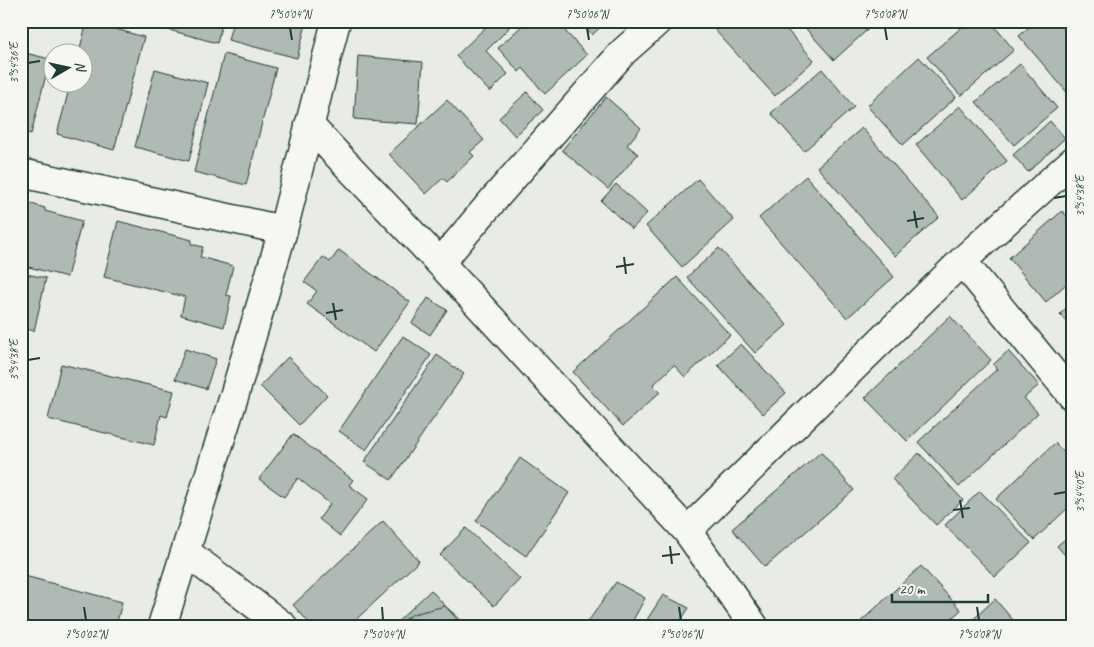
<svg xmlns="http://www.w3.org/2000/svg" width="1094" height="647" viewBox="0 0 1094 647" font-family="Caveat,sans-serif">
  <rect width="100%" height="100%" fill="#e9ebe7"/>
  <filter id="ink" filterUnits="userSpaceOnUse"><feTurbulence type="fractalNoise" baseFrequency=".02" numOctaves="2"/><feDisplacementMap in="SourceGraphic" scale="10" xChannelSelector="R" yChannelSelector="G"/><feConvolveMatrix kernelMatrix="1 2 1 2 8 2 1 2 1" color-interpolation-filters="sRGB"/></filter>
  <g filter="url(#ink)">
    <!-- building -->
    <path fill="#b0bab5" stroke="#1f3d34" d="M87 21 144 37 114 150 57 134 71 82H82V52H79Z
      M159 21H223L217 43 158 27Z
      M233 21H307L297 58 228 40Z
      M492 21H502L509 28 486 51 508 74 490 92 456 56Z
      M527 21H556L587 55 545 94 523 68 519 72 498 48Z
      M580 21H607L592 35Z
      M722 21H779L814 60 775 96 714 29Z
      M799 21H877L834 60Z
      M969 21H990L1014 50 961 96 927 57Z
      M1036 21H1073V96L1071 97 1019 36Z
      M21 52 50 59 31 134 21 131Z
      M224 54 276 68 246 185 194 172Z
      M358 56 423 62 418 124 354 119Z
      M919 57 956 97 903 145 867 106Z
      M1020 64 1057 108 1014 145 976 102Z
      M155 69 208 83 189 161 135 147Z
      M822 69 854 107 804 151 771 113Z
      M527 92 543 110 515 136 499 118Z
      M606 97 641 128 627 145 638 154 608 189 562 150Z
      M447 100 484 140 470 152 474 156 447 182 443 178 426 194 389 154Z
      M960 106 1007 161 962 200 916 145Z
      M1050 121 1065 138 1028 172 1013 155Z
      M862 128 939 217 895 256 817 167Z
      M806 176 894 277 847 318 759 218Z
      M698 179 734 220 682 267 646 226Z
      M616 184 647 213 632 229 601 201Z
      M28 203 45 208V211L82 221 67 277 21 265V204L27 206Z
      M1062 211 1073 223V278L1046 302 1009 258Z
      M118 221 192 240 191 244 203 247 200 257 233 266 226 295 231 296 224 327 181 315 185 297 104 277Z
      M719 248 787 325 755 353 687 277Z
      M339 250 410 302 374 352 307 304 317 291 304 282 323 257 330 262Z
      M21 273 46 278 34 331 21 328Z
      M677 277 730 335 685 377 674 365 653 385 660 392 623 426 573 372Z
      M428 298 447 310 430 335 412 323Z
      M1073 302V328L1060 314Z
      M950 316 991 360 907 441 865 398Z
      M403 336 431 355 366 450 339 431Z
      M741 344 786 393 763 414 718 365Z
      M185 349 216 359 206 389 175 379Z
      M1008 351 1039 385 1024 398 1038 413 959 487 918 442 997 369 993 365Z
      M437 355 464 374 391 480 364 462Z
      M288 357 327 395 299 425 260 386Z
      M61 364 174 391 167 417 161 415 154 445 48 419Z
      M293 434 353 480 349 485 368 499 340 536 319 519 330 504 298 478 284 497 259 479Z
      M1055 443 1073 462V503L1034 540 996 499Z
      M821 452 854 490 765 567 732 529Z
      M919 453 963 500 936 525 892 479Z
      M520 458 569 493 526 556 476 521Z
      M980 491 1031 543 995 577 945 525Z
      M383 521 419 561 349 626H312L293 605Z
      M466 528 520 579 494 606 440 555Z
      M1073 532V564L1057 546Z
      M921 566 961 610 943 626H856Z
      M21 575 122 602 116 626H21Z
      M616 582 645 598 630 626H585Z
      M431 590 463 626H393Z
      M663 595 689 608 677 626H643Z
      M995 599 1018 626H966Z
      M445 606 468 626H395L413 614Z"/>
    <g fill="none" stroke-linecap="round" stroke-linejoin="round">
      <defs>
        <path id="minor" d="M309 125 440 263 687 531 754 626
          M21 173 283 230
          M962 261 1073 397
          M440 263 495 198 623 52 658 21
          M687 531 962 261 1073 161
          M186 552 283 626
          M162 626 235 393 283 230 336 21"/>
      </defs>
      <!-- minor casing -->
      <use href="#minor" stroke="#1f3d34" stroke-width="31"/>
      <!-- minor -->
      <use href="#minor" stroke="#f6f6f2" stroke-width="28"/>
    </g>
  </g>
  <!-- ticks -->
  <path fill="none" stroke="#1f3d34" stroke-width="2" d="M290 28 292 40M587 28 589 40M885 28 887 40M28 63 40 61M1054 198 1066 196M914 211 917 228M907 221 924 218M624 257 626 274M616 267 634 264M333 303 336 320M326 313 343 310M28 360 40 358M1054 494 1066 492M960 500 963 518M953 510 970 508M670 546 672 564M662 556 680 554M84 607 86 620M382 607 383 620M679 607 681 620M977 607 979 620"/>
  <!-- margin -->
  <rect width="1094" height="647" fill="none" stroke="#f6f6f2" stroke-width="55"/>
  <!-- north arrow -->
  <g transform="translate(68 68) rotate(81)"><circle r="24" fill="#f6f6f2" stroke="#a0aca6"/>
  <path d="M0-4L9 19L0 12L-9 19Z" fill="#1f3d34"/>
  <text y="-8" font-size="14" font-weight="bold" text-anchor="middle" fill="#1f3d34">N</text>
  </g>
  <!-- scale -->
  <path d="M892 594v8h96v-8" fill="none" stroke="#1f3d34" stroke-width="2.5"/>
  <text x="899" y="594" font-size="15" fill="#1f3d34" stroke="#f6f6f2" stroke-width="4" paint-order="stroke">20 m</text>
  <rect x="28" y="28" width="1038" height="592" fill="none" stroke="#1f3d34" stroke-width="2"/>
  <g font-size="12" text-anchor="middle" fill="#1f3d34">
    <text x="290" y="18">7°50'04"N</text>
    <text x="587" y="18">7°50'06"N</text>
    <text x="885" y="18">7°50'08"N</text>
    <text transform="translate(14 63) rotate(-90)" y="4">3°54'36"E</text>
    <text transform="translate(1080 196) rotate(-90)" y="4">3°54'38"E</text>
    <text transform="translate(14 360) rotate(-90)" y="4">3°54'38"E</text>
    <text transform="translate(1080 492) rotate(-90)" y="4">3°54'40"E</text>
    <text x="86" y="638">7°50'02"N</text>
    <text x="383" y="638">7°50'04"N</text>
    <text x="681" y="638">7°50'06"N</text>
    <text x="979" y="638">7°50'08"N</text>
  </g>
</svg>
